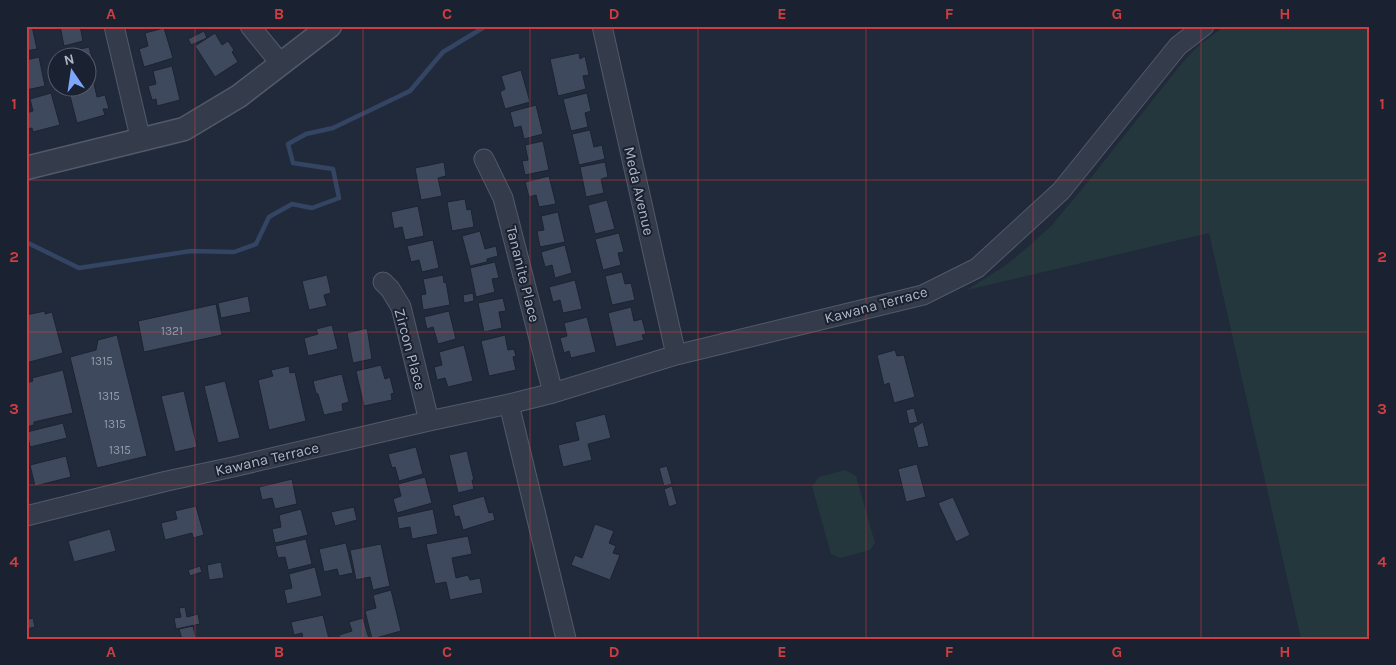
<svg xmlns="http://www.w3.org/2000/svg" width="1396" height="665" viewBox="0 0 1396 665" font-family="Karla,sans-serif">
  <rect width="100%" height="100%" fill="#212a3b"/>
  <!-- park -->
  <path fill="#23373c" d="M1225 26H1370V639H1301L1209 233 967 290 1006 265 1028 247 1051 226 1082 189 1182 63 1199 45Z
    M845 470 856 476 875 543 870 550 840 558 831 554 812 486 819 477Z"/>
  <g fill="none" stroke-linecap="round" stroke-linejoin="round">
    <!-- stream -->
    <path stroke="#344463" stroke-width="4.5" d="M26 242 79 268 191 251 234 252 256 244 269 217 292 204 312 208 339 198 333 169 293 163 288 144 306 134 333 128 410 91 443 52 486 26"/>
  </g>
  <!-- building -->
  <path fill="#3f495d" stroke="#1c2332" d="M26 26H32L37 49 26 51Z
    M60 26H80L83 41 64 46Z
    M164 28 173 58 144 67 139 49 148 46 145 33Z
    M204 31 207 38 191 45 188 39Z
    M215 33 222 45 228 41 234 50 232 52 238 62 215 77 195 46Z
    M89 47 97 75 88 78V58H70L68 52Z
    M579 53 580 59 585 56 589 75 583 76 586 89 558 96 550 59Z
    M39 57 45 86 26 90V60Z
    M172 66 180 100 157 106 156 99 152 100 148 86 156 84 153 71Z
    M521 70 530 102 505 109 500 92 505 89 501 76Z
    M93 79 97 97 105 95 109 109H103L105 115 77 123 68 88H88V80Z
    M51 93 60 125 33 132 32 128 27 129 26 113 33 111 30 99Z
    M587 93 591 111 585 113 588 127 571 131 563 99Z
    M536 105 543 134 524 139 521 126 514 128 510 112Z
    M590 130 594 147 602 145 605 159 579 165 572 134Z
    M543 141 549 170 525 175 522 161 528 160 525 145Z
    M444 162 446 176 438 178 442 196 421 200 415 168Z
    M605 162 608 177 601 179 604 193 586 197 580 167Z
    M549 176 556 204 539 207 536 195 529 197 525 182Z
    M465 199 467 210 471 209 474 227 452 231 447 202Z
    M607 200 615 229 595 234 588 205Z
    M418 206 424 236 405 240 402 227 394 229 391 212Z
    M558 212 565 242 540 247 537 231 544 230 541 216Z
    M480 231 485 249 496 246 498 256 487 259V262L470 266 462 236Z
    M619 233 624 252 618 253 621 265 603 270 595 239Z
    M433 240 439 268 422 272 419 260 411 262 407 246Z
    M565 245 572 273 555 278 552 265 545 267 541 252Z
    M495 262 499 278 492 279 495 292 476 297 470 268Z
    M622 272 625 284 631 283 635 300 612 305 605 276Z
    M327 275 331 293 324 295 327 306 309 310 302 281Z
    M443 275 444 283 446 282 450 305 423 310 421 295 426 294 423 279Z
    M575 280 582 309 563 313 560 300 553 302 549 287Z
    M473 293 474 301 464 303 463 295Z
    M248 296 251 312 221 318 218 303Z
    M503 298 506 311 499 312 502 328 484 332 478 303Z
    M216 304 222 335 144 352 138 321Z
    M631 307 634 321 642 319 646 334 642 335 644 340 616 347 608 313Z
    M45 311V314L52 312 63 353 26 363V315Z
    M449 311 456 339 438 344 433 327 427 329 424 317Z
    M587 317 596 352 571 358 569 351 564 353 560 338 567 336 564 323Z
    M332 325 338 349 308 356 304 338 318 334 316 329Z
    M367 328 372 359 353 363 347 333Z
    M117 335 147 456 97 468 70 357 96 350 98 340Z
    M505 335 508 350 514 349 516 356 513 357 516 370 489 376 481 341Z
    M464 345 473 381 448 387 445 378 437 380 434 367 442 365 439 352Z
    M895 350 897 356 904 355 915 397 894 403 889 383 884 385 877 355Z
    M381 365 385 379 390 377 394 393 391 394 392 400 364 406 356 371Z
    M289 366 290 373 295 372 306 421 269 430 258 380 273 376 271 370Z
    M63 370 73 413 34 422V425L26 427V383L33 381 32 378Z
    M342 374 349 402 342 404 343 411 324 415 318 394 316 393 313 381Z
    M225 381 240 438 218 443 204 386Z
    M184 391 197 447 175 452 161 396Z
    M914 408 918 422 909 424 906 410Z
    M605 414 611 438 588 444 592 460 563 467 558 445 579 440 575 422Z
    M923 422 929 446 918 448 913 428Z
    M63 423 67 438 30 447 27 432Z
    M416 447 423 474 399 481 395 467 392 468 388 454Z
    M467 451 474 480H472L474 489 458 493 449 455Z
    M66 456 71 477 35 486 30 465Z
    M917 464 926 497 906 502 898 469Z
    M667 466 672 484 664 486 659 468Z
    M425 477 432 503 397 513 393 499 401 496 398 484Z
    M292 479 297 504 275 509 272 498 262 500 259 487Z
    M672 486 677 504 669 507 664 489Z
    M484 496 489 513 493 512 495 520 463 530 459 516 455 517 452 505Z
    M953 497 970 535 956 542 938 503Z
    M196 506 204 535 193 538 192 533 165 540 161 523 177 519 175 511Z
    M354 507 357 520 335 526 331 512Z
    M301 509 308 535 275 543 272 529 281 527 279 515Z
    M433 509 438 534 412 539 410 527 399 529 397 517Z
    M595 524 614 531 609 543 616 546 613 553 620 555 610 580 571 565 575 555 582 558Z
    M110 529 116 551 74 562 68 541Z
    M468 536 472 554 452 558 456 578 468 575 470 580 480 578 483 593 450 600 446 582 435 584 426 544Z
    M306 539 312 564 288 570 285 557 278 558 275 546Z
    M346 543 353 573 339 576 337 569 324 572 319 549Z
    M381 544 390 586 373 590 370 577 356 580 350 550Z
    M221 562 224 578 209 580 207 565Z
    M200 566 202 572 190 576 188 570Z
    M315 567 322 596 287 604 284 590 292 588 289 574Z
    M391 590 401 631 372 639 365 611 376 608 373 595Z
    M185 607 187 617 198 614 200 624 176 629 174 618 181 617 179 608Z
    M323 615 329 639H303L302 633 294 635 291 622Z
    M33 618 35 627 26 629V620Z
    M363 618 369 639H340L339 635 352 631 349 622Z
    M193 626 196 639H182L179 629Z"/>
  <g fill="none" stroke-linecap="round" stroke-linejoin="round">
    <defs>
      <path id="minor" d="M114 26 141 141
        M250 26 281 64
        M602 26 676 355
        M484 159 503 198 553 393
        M383 282 390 289 401 307 429 421
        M509 404 566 639
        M26 516 167 481 233 467 429 421 509 404 553 393 676 355 923 295 977 268 1061 191 1178 46 1204 26"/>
      <path id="tertiary" d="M26 168 184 129 239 96 330 26"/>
    </defs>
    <!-- minor casing -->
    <use href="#minor" stroke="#525a69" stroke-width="21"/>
    <!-- tertiary casing -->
    <use href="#tertiary" stroke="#525a69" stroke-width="25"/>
    <!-- minor -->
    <use href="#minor" stroke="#343c4b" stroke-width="19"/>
    <!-- tertiary -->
    <use href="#tertiary" stroke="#343c4b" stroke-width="22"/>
  </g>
  <!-- grid -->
  <path fill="none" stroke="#d03d40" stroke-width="1" stroke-opacity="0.55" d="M195 26V639M363 26V639M530 26V639M698 26V639M866 26V639M1033 26V639M1201 26V639M26 180H1370M26 332H1370M26 485H1370"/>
  <g text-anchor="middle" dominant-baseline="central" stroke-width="4" stroke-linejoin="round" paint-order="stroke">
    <!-- number labels -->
    <g font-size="12" fill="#939cac">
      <text x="172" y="331">1321</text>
      <text x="102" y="361">1315</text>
      <text x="109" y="396">1315</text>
      <text x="115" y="424">1315</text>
      <text x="120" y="450">1315</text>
    </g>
    <!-- street labels -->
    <g font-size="15" fill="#afb7c7" stroke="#1a2130">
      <text transform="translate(639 191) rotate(77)">Meda Avenue</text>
      <text transform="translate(523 274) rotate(76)">Tananite Place</text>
      <text transform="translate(876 305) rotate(-15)">Kawana Terrace</text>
      <text transform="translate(410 349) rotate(75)">Zircon Place</text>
      <text transform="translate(267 459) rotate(-13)">Kawana Terrace</text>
    </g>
  </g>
  <!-- border -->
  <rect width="1396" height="665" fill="none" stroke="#1a2130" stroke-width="55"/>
  <!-- north arrow -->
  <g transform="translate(72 72) rotate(347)"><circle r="24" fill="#1a2130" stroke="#565d6c"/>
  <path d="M0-4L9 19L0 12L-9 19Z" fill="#7fa6fc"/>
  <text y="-8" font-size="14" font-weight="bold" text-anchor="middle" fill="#afb7c7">N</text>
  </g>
  <rect x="28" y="28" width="1340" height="610" fill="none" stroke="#d03d40" stroke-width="2"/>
  <g font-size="16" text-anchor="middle" font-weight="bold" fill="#d03d40">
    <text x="111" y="19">A</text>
    <text x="279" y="19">B</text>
    <text x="447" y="19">C</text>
    <text x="614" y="19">D</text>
    <text x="782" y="19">E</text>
    <text x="949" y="19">F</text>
    <text x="1117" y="19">G</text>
    <text x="1285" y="19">H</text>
    <text x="14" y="109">1</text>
    <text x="1382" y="109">1</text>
    <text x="14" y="262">2</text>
    <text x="1382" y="262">2</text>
    <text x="14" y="414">3</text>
    <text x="1382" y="414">3</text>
    <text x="14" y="567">4</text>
    <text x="1382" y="567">4</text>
    <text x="111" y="657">A</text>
    <text x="279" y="657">B</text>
    <text x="447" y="657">C</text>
    <text x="614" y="657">D</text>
    <text x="782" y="657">E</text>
    <text x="949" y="657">F</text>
    <text x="1117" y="657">G</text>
    <text x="1285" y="657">H</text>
  </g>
</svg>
